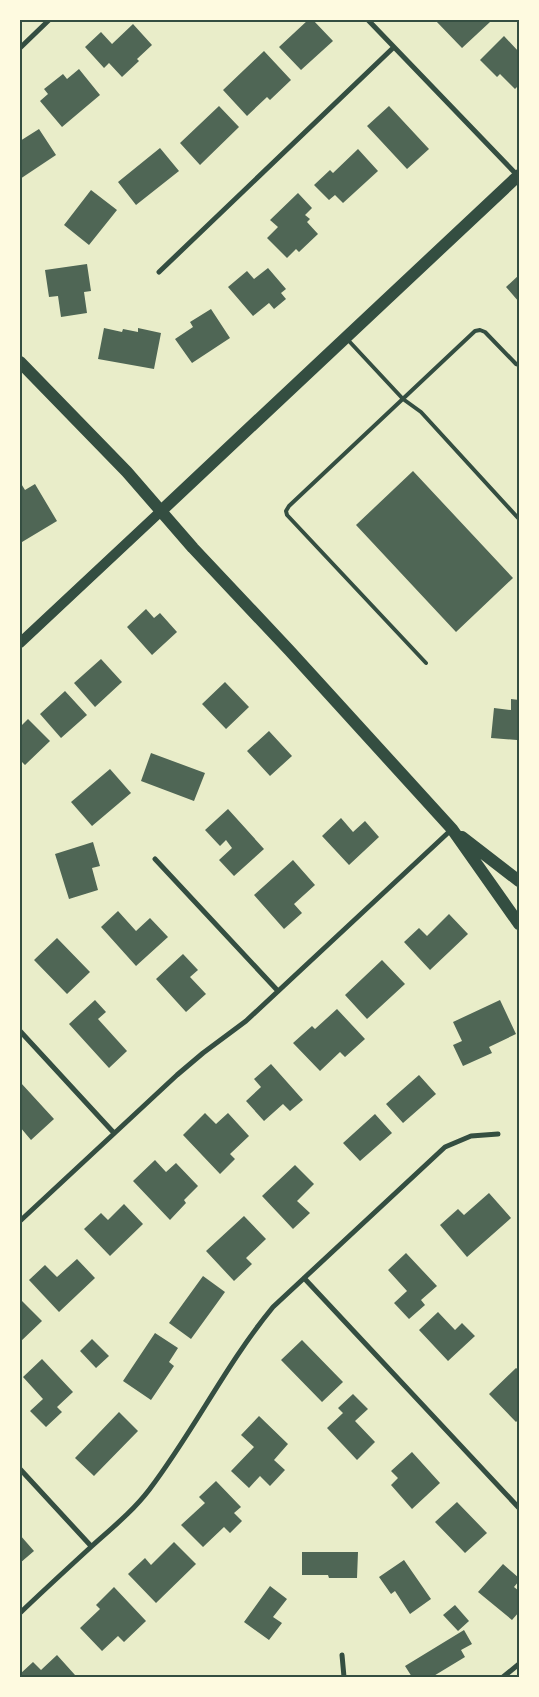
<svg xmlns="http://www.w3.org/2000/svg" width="539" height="1697" viewBox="0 0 539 1697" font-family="'Noto Serif',serif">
  <rect width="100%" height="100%" fill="#e9edc9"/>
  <!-- building -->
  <path fill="#4f6655" d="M308 20H313L333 41 301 70 279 47Z
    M435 20H488L490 22 462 48Z
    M133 24 152 45 137 59 139 61 122 77 109 63 104 68 85 47 101 32 112 44Z
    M504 36 519 52V85L515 89 500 74 497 77 480 60Z
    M264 51 291 80 270 100 267 97 247 116 223 90Z
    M79 69 100 95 62 127 40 101 48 94 44 89 63 74 67 79Z
    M219 106 239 127 200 165 180 143Z
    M389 106 429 149 407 169 367 126Z
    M39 129 56 155 20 179V141Z
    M160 148 179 171 136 205 118 182Z
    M358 149 378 171 343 203 335 195 329 200 314 185 330 170 333 173Z
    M91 190 117 210 89 245 64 225Z
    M298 193 312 208 305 215 310 219 307 222 318 234 299 252 296 249 287 258 267 238 278 227 270 220Z
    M87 264 91 291 84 292 87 313 61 317 58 296 49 297 45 270Z
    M268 268 286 289 281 293 286 299 274 309 269 303 253 316 228 287 247 271 254 279Z
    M519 275V302L506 287Z
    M211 309 230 338 192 363 175 339 193 327 190 322Z
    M104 328 122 332 123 329 138 332V328L161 333 154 369 98 359Z
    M413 471 513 578 456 632 356 525Z
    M20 482 25 490 35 484 57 521 22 542 20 539Z
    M146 609 154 618 160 613 177 632 152 655 127 627Z
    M101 659 122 682 95 707 74 683Z
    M225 682 249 707 226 729 202 704Z
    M65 691 87 715 61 738 40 714Z
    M511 699 519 700V730H517V740L491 738 494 708 511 710Z
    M28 719 50 741 25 765 20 760V727Z
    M269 731 292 756 270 776 247 751Z
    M151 753 205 773 194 801 141 781Z
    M110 769 131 793 92 826 71 802Z
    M228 809 264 849 234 876 219 860 232 848 226 840 220 846 205 830Z
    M341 818 353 832 365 821 379 837 349 865 322 836Z
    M93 842 100 866 92 868 98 890 69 899 55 854Z
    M293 860 315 885 294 904 302 913 284 929 254 895Z
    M118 911 136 931 150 918 168 937 136 966 101 927Z
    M449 914 468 934 430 970 404 942 419 928 427 936Z
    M57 938 90 972 67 994 34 960Z
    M183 954 198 970 190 977 206 994 186 1012 156 979Z
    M382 960 405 984 367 1019 345 995Z
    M95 1000 106 1012 98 1019 127 1051 109 1068 69 1024Z
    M500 1000 516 1034 489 1047 492 1053 463 1066 453 1045 462 1041 453 1022Z
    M337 1009 365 1039 345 1057 340 1052 320 1071 293 1043 312 1026 315 1029Z
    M271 1064 303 1100 290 1111 283 1104 264 1121 246 1101 261 1087 254 1079Z
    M419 1075 436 1094 403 1123 386 1104Z
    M21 1083 54 1119 31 1140 20 1127V1084Z
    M205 1113 216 1124 228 1113 249 1136 230 1154 235 1159 220 1174 183 1135Z
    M375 1114 392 1133 360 1161 343 1143Z
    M155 1160 166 1172 176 1163 198 1186 184 1200 186 1203 170 1220 133 1181Z
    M295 1165 314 1184 297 1201 310 1213 293 1229 262 1196Z
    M489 1193 511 1218 467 1257 440 1225 458 1209 464 1215Z
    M124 1204 143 1224 110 1256 84 1229 101 1213 108 1220Z
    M244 1216 266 1239 246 1258 252 1264 234 1281 206 1251Z
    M406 1253 437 1286 421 1300 425 1305 409 1319 394 1303 407 1291 388 1270Z
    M77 1259 95 1278 59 1312 29 1280 45 1265 57 1277Z
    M203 1276 225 1292 191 1339 169 1323Z
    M20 1299 42 1321 20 1342Z
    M438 1312 455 1330 462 1323 475 1336 448 1361 419 1330Z
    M155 1333 178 1348 169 1362 174 1366 151 1400 123 1381Z
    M92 1339 109 1356 96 1368 80 1351Z
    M302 1340 343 1382 322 1402 281 1360Z
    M42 1359 73 1392 57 1407 62 1412 46 1427 30 1411 43 1399 23 1377Z
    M516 1368 519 1370V1419L516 1422 489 1394Z
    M353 1394 368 1409 355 1421 375 1442 357 1460 327 1428 343 1413 338 1408Z
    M119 1412 138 1431 94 1476 75 1458Z
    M259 1416 288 1444 274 1460 285 1470 270 1486 260 1476 249 1488 231 1471 254 1447 241 1435Z
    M412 1452 440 1483 412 1509 391 1485 398 1478 391 1471Z
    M216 1481 241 1507 234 1513 242 1521 230 1533 224 1527 203 1547 181 1525 205 1503 199 1497Z
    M457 1502 487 1533 465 1553 435 1522Z
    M20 1535 34 1551 20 1563Z
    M174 1542 196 1564 156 1603 128 1574 145 1558 151 1565Z
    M302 1552H358L357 1578H329L328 1575H302Z
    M404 1560 431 1599 410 1614 395 1591 391 1594 379 1577Z
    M503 1564 519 1578V1581L514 1587 519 1591V1612L512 1620 478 1592Z
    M270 1586 287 1599 273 1617 282 1623 269 1640 244 1622Z
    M114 1587 146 1621 124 1642 118 1636 102 1651 80 1628 100 1609 96 1605Z
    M455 1605 469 1621 458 1631 443 1615Z
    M464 1630 472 1644 461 1650 465 1657 432 1677H412L405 1666Z
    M57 1655 75 1675 72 1677H20V1674L33 1662 41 1670Z"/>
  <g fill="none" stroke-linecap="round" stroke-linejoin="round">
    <!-- service -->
    <path stroke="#344e41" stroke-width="4" d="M348 340 403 399 421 412 519 519
      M426 663 287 515 286 511 289 506 475 331 480 330 485 332 516 364 519 365"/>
    <!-- minor -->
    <path stroke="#344e41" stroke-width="5" d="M368 20 518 176
      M20 48 49 20
      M159 272 394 47
      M155 859 278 991
      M20 1031 114 1133
      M20 1221 177 1075 203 1053 246 1021 451 830
      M304 1278 519 1508
      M20 1469 91 1546
      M20 1613C44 1590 68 1568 92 1546 112 1528 133 1511 149 1490 194 1431 226 1364 273 1307L445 1147 471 1136 498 1134
      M342 1655 344 1677
      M503 1677 519 1664"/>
    <!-- secondary -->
    <path stroke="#344e41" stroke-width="10" d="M20 643 161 511"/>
    <!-- primary -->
    <path stroke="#344e41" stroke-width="12" d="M20 362 127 472 193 548 289 650 452 829 519 924
      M161 511 519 175
      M462 837 519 881"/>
  </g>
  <!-- border -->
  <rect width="539" height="1697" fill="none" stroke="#fefae0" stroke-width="42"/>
  <rect x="21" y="21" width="497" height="1655" fill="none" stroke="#344e41" stroke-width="2"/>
</svg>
